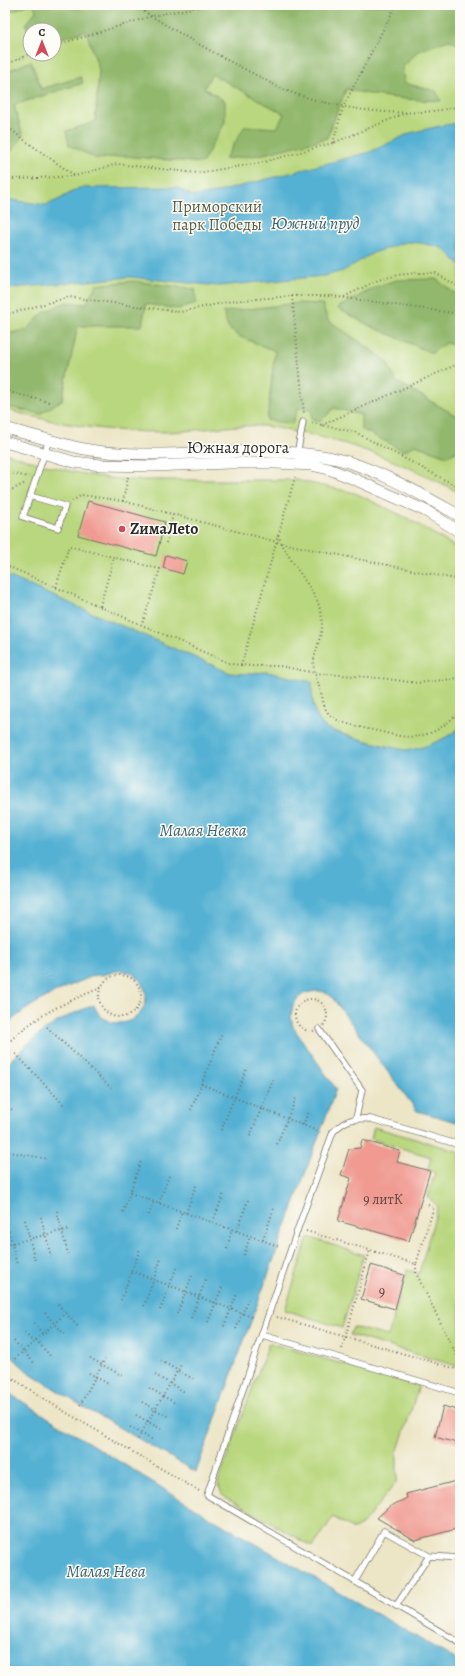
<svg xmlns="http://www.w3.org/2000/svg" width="465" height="1676" viewBox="0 0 465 1676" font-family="Alegreya,serif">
  <rect width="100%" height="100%" fill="#fdfcf7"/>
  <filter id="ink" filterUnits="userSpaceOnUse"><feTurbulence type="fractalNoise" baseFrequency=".025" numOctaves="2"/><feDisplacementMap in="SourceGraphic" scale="8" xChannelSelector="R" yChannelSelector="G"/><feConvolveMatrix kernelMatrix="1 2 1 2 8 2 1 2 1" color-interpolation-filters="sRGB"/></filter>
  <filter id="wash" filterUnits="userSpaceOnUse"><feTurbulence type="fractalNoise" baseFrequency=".012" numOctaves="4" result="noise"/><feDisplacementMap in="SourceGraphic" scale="16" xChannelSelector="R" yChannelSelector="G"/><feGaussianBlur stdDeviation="0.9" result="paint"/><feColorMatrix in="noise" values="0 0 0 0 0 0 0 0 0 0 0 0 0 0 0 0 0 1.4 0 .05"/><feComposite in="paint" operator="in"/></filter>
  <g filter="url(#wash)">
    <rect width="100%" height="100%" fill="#ece5c6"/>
    <!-- green -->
    <path fill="#b9d77e" stroke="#728154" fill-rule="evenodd" d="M5 5H460V493C407 464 350 441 290 431 281 429 272 427 263 426 229 424 195 432 160 432 108 432 55 424 5 409ZM30 30H54V54H30Z
      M5 453C48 466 85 477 130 480H296L355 493 409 519 460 550V727C451 737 421 750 408 750 399 750 331 732 325 727 313 717 311 696 312 682L267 672 240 674 230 673 5 575Z
      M374 1127 460 1152V1367L350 1335 353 1327 388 1336 407 1270 419 1273 438 1206 428 1197 435 1172 428 1170 431 1157 371 1139Z
      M308 1237 364 1255 342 1328 285 1310Z
      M269 1343 419 1386 397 1453V1481L362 1525 354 1529 333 1517 313 1547 222 1495 218 1482Z"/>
    <!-- forest -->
    <path fill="#92b86d" stroke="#5e724c" d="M5 5H27L5 14Z
      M34 5H460V45L449 40 418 51 403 67 404 83 436 91 441 101C409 100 377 97 346 89L327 138 260 155 225 159 245 126 277 128 284 114 212 74 204 88 225 101V122L202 163 124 156 97 159 69 145 66 131 95 122 99 70 86 31 54 40V30H30V37L26 24 36 11Z
      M31 61 41 89 81 77 83 83 14 105 23 136 12 151 5 149V65L8 71Z
      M436 279 460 297V347L446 343 432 353 368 325 337 308 378 286 397 280Z
      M133 281 195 289 196 303 178 309 146 304 142 326H78L62 400 40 414 5 406V334L26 330 44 312 67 302 86 304 96 285Z
      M298 303 322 304 328 320 386 360 396 381 460 418V450L447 456 415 445 404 451 361 429V415L334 408 320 422 312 419 311 409 298 408 292 424 267 420 275 351 238 336 228 328 223 312Z"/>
    <!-- water -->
    <path fill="#55b1d3" stroke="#406e7f" d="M460 123V265L443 248 421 243 406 242 373 253 343 271 324 276 219 286 130 277 5 289V199L46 205 58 200 79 188 176 187 193 196 210 194 370 152 410 133 444 125Z
      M5 575 230 673 240 674 267 672 312 682C311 696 313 717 325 727 332 733 397 750 407 750 421 750 451 737 460 727V1123L417 1111 331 996 325 992 317 991 305 993 298 998 293 1005 291 1016 293 1027 336 1089 196 1472 80 1405 27 1371 5 1350V1066C35 1035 54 1020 94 1005 107 1039 156 1020 144 987 141 981 136 975 129 972 116 967 107 977 96 975 63 988 31 1002 5 1026Z
      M5 1391 206 1515 460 1662V1671H5Z"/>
    <g id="blocks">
      <!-- building -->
      <path fill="#f09a91" d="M88 501 165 522 156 556 78 535Z
        M166 555 187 561 183 574 163 568Z
        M362 1140 400 1151 397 1162 430 1171 409 1241 338 1221 351 1178 341 1175 349 1149 360 1148Z
        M371 1265 404 1275 395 1309 361 1299Z
        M443 1406 460 1411V1444L435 1437Z
        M460 1480V1528L415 1540 377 1518 389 1507 407 1498 406 1494Z"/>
    </g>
  </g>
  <g filter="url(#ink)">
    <use href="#blocks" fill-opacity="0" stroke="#6f6c61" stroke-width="1"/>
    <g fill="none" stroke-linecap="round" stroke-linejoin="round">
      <defs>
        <path id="lane" d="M297 455 303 422
          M30 496 65 506 58 528 23 517 49 440
          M319 1029 362 1090 356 1118
          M460 1145 371 1119C352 1118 346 1119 333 1132L298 1228 207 1495 460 1643
          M262 1335 460 1393
          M355 1581 384 1531 429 1556 460 1558
          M396 1606 429 1556"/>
        <path id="street" d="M5 428C28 434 51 441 75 447 100 453 128 454 153 454 209 454 266 447 322 456 366 462 421 494 460 516
          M5 442 74 462 101 465 152 466 229 463H276L311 465 329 469 354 479 426 511 460 532"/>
      </defs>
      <!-- lane casing -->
      <use href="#lane" stroke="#6f6c61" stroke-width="7"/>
      <!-- street casing -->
      <use href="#street" stroke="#6f6c61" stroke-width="12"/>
      <!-- path -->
      <path stroke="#6f6c61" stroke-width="2" stroke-dasharray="1 3" stroke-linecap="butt" d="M134 5C171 29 210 51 250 72 263 78 276 87 290 92 341 110 407 120 460 106
        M54 46 152 16 207 5
        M5 65 30 54
        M5 125 27 142 75 176
        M333 143 343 107 396 5
        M5 179H18L75 176 117 164 197 173 260 163 333 143 408 112
        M292 296 304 414
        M344 297 378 280 398 275 417 273H436L460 288
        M5 315 69 297 180 312 232 301 292 296H332L460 314
        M5 391 49 402
        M312 423 355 432 460 488
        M322 425 460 363
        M5 472 29 477
        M128 477 123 501 281 543 460 580
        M5 493 26 483
        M72 501 82 495 123 501
        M278 535C286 555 300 572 311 590 314 595 318 600 319 606 326 629 319 637 314 659 312 669 317 680 320 689 323 697 323 708 329 714 339 725 371 729 386 733 418 742 437 735 460 711
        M166 543 173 515
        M5 565 231 664 252 666H280L315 673 380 678 417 683 460 678
        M56 587 69 546 160 569 142 625
        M100 606 114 557
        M241 666 295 477
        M99 996a21 21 0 1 1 42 0a21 21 0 1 1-42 0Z
        M295 1015a16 16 0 1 1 32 0a16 16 0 1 1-32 0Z
        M47 1027 111 1088
        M5 1046C34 1016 63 1003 101 988
        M16 1054 65 1106
        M201 1084 320 1132
        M5 1104 12 1110
        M191 1110 222 1033
        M303 1125 309 1110
        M221 1130 246 1070
        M250 1136 273 1080
        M277 1144 296 1098
        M5 1151 48 1159
        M130 1193 278 1246
        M159 1203 170 1173
        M57 1211 68 1254
        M123 1212 141 1161
        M186 1213 197 1183
        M149 1215 154 1201
        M41 1217 51 1256
        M25 1220 35 1261
        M213 1222 224 1193
        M7 1223 17 1265
        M176 1229 182 1211
        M237 1231 248 1200
        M306 1231 416 1264 434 1207 425 1204
        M263 1240 274 1208
        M5 1245 69 1229
        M227 1249 232 1229
        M244 1255 250 1236
        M416 1264V1273L460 1362
        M131 1271 252 1317
        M121 1300 140 1249
        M58 1304 78 1327
        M144 1306 161 1259
        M160 1310 177 1266
        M45 1313 66 1336
        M177 1314 193 1273
        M277 1317 460 1370
        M191 1318 206 1279
        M208 1322 222 1287
        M34 1323 43 1334
        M224 1326 237 1294
        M236 1329 248 1299
        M25 1333 33 1342
        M36 1340 52 1358
        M14 1341 35 1364
        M342 1349 370 1250
        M90 1358 123 1376
        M15 1359 67 1312
        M161 1361 193 1379
        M5 1370 15 1380 57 1407 199 1491
        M89 1373 110 1385
        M155 1375 185 1392
        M149 1388 177 1404
        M142 1402 169 1417
        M80 1405 105 1359
        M136 1415 161 1429
        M130 1427 153 1440
        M138 1439 182 1363"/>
      <!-- lane -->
      <use href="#lane" stroke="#fff" stroke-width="5.5"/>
      <!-- street -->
      <use href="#street" stroke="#fff" stroke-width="11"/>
    </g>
  </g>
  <!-- markers -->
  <circle fill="#d1495b" stroke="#fdfcf7" stroke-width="1.5" cx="122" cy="529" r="4"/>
  <g text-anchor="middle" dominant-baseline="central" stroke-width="3" stroke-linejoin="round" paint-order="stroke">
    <!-- number labels -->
    <g font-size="14" fill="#5c4744">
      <text x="383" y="1199">9 литК</text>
      <text x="382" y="1291">9</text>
    </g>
    <!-- park labels -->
    <g font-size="16" fill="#565f44" stroke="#fdfcf7">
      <text x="217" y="207">Приморский<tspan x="217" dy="18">парк Победы</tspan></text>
    </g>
    <!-- street labels -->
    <g font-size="16" fill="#2b2b2b" stroke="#fdfcf7">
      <text x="238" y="448">Южная дорога</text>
    </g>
    <!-- poi labels -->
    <g font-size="16" font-weight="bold" fill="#2b2b2b" stroke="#fdfcf7" text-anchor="start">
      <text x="130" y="529">ZимаЛеtо</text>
    </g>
    <!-- water labels -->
    <g font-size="17" font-style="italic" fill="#3c616e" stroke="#fdfcf7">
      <text x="315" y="223">Южный пруд</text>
      <text x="203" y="830">Малая Невка</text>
      <text x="106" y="1571">Малая Нева</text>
    </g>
  </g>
  <!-- margin -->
  <rect width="465" height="1676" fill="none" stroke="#fdfcf7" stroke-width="20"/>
  <!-- north arrow -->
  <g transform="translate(42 42)"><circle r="19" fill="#fdfcf7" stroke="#a9a8a5"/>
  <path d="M0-3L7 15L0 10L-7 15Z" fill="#d1495b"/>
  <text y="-6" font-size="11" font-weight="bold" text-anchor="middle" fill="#2b2b2b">С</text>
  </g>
</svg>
